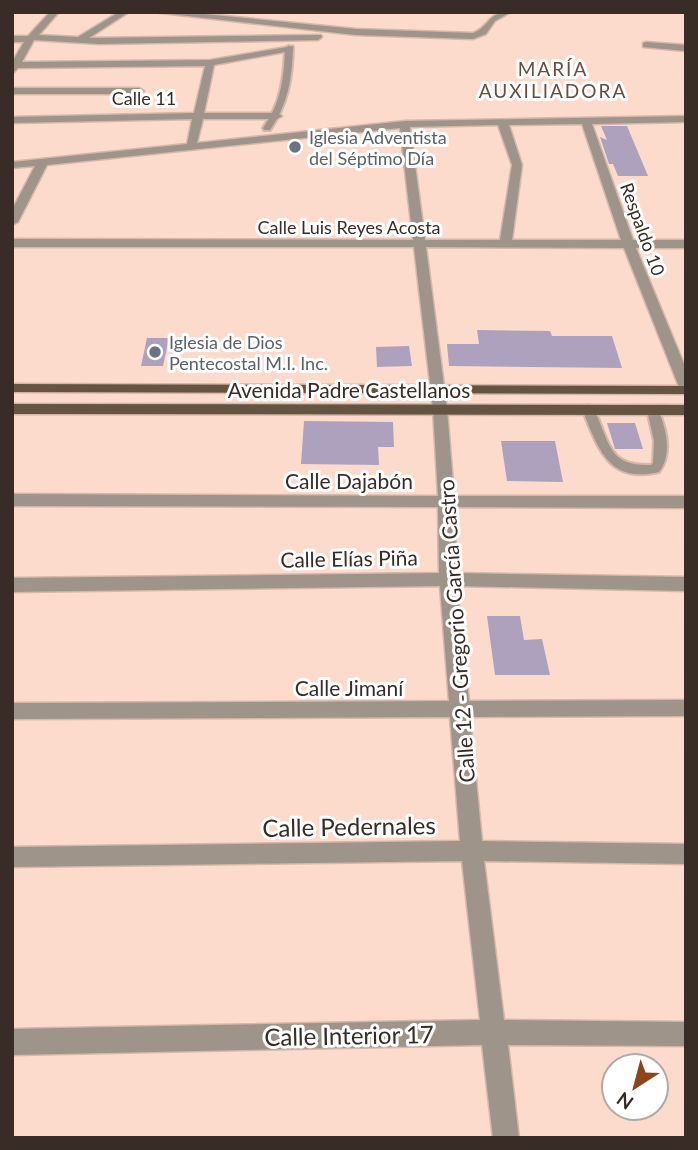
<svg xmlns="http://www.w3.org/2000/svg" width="698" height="1150" viewBox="0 0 698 1150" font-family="Lato,sans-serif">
  <rect width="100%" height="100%" fill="#fddbcc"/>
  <!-- building -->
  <path fill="#ada1be" d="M601 126H627L648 176H618L613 164H609L600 137 607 140Z
    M477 330 550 331 552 336H612L622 368 449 366 447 344H479Z
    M147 338H169L163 366H141Z
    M409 346 412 366 377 367 376 347Z
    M304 421 393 422 394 447H378L379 465 301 464Z
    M607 423H635L643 449H615Z
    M501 441H555L563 482 507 481Z
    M487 616H520L524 640 542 639 550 675H495Z"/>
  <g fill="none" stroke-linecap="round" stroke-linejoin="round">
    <defs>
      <path id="lane" d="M289 46 293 48C292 79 288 104 270 130H264L263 128C281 103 284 78 285 48Z
        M588 405C594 408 595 411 598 418 611 450 613 466 651 465L653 463 654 441 647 410 653 406 657 407C666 427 673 454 659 472 608 484 598 448 582 409Z"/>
      <path id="street" d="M50 12H59L39 35 78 37 119 12H129L89 38 321 35 322 37 318 40 99 44 34 40 22 62 210 60 293 46V50L290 51 214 65 204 113H277L282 116 277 119H203L197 143 405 121 686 116V122L592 124 633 240H686V248H636L686 369V391L679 387 624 248 426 247 447 409 454 496H686V508L454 507 457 573 686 577V591L457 586 469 701 686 700V716L470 717 482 841 686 844V864L484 861 504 1020 686 1022V1046L508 1045 519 1138H493L482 1045 12 1055V1029L480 1020 462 861 12 867V847L460 841 450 717 12 719V703L449 701 440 586 12 592V578L439 573 438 507 12 506V494L438 496 433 409 414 247H12V239L413 240 400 128 47 165 18 222 12 225V210L35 166 12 168V162L187 144 192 119 12 123V117L194 113 205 66 18 68 12 74V62L24 42H12V36H28ZM582 124 621 240H512L522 165 509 125ZM498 125 512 165 500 240H425L410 127Z
        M152 12H184L356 29 473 33C491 26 486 12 511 12L495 21 486 34 473 39 356 35Z
        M646 42 686 45V51L643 47V43Z
        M12 88H139L144 91 139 94H12Z"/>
      <path id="primary" d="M12 384 686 386V394L12 392Z
        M12 404 686 405V415L12 414Z"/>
    </defs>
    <!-- lane casing -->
    <use href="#lane" stroke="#d6b8ab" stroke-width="4"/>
    <!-- street casing -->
    <use href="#street" stroke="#d6b8ab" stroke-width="3"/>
    <!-- primary casing -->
    <use href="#primary" stroke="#d6b8ab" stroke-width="3"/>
    <!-- lane -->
    <use href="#lane" fill="#9e9489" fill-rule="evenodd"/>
    <!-- street -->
    <use href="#street" fill="#9e9489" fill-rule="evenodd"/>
    <!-- primary -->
    <use href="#primary" fill="#645441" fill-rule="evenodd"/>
  </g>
  <!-- markers -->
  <g fill="#6b7280" stroke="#fff" stroke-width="2.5">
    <circle cx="295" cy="147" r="7"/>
    <circle cx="155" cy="352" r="7"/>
  </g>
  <g text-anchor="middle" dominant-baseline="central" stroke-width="6" stroke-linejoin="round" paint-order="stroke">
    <!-- far-street labels -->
    <g font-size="18" fill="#392c26" stroke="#fff">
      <text x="144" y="98">Calle 11</text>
      <text x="349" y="227">Calle Luis Reyes Acosta</text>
      <text transform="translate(643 229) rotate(70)">Respaldo 10</text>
    </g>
    <!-- far-worship labels -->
    <g font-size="18" fill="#5b616d" stroke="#fff" text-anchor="start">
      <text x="309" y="137">Iglesia Adventista<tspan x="309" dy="21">del Séptimo Día</tspan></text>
      <text x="169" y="342">Iglesia de Dios<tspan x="169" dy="21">Pentecostal M.I. Inc.</tspan></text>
    </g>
    <!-- far-neighbourhood labels -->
    <g font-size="19" letter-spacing="2" fill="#694e41" stroke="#fff">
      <text x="553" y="68">MARÍA<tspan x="553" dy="22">AUXILIADORA</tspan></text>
    </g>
    <!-- street labels -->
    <g font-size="21" fill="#392c26" stroke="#fff">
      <text x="349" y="389">Avenida Padre Castellanos</text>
      <text x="349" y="480">Calle Dajabón</text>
      <text transform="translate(349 558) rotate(-1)">Calle Elías Piña</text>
      <text transform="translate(456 631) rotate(-94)">Calle 12 - Gregorio García Castro</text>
      <text x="349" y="687">Calle Jimaní</text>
    </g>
    <!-- near-street labels -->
    <g font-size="24" fill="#392c26" stroke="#fff">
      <text transform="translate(349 826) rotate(-1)">Calle Pedernales</text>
      <text transform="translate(349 1035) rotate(-1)">Calle Interior 17</text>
    </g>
  </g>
  <!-- border -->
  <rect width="698" height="1150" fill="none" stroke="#392c26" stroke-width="28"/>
  <!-- north arrow -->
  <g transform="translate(635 1087) rotate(216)"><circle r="33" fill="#ffffff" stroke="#b0aba8" stroke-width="2"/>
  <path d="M0-5L12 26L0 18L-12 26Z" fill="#8b471b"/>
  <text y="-10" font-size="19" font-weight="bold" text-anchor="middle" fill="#392c26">N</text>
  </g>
</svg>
